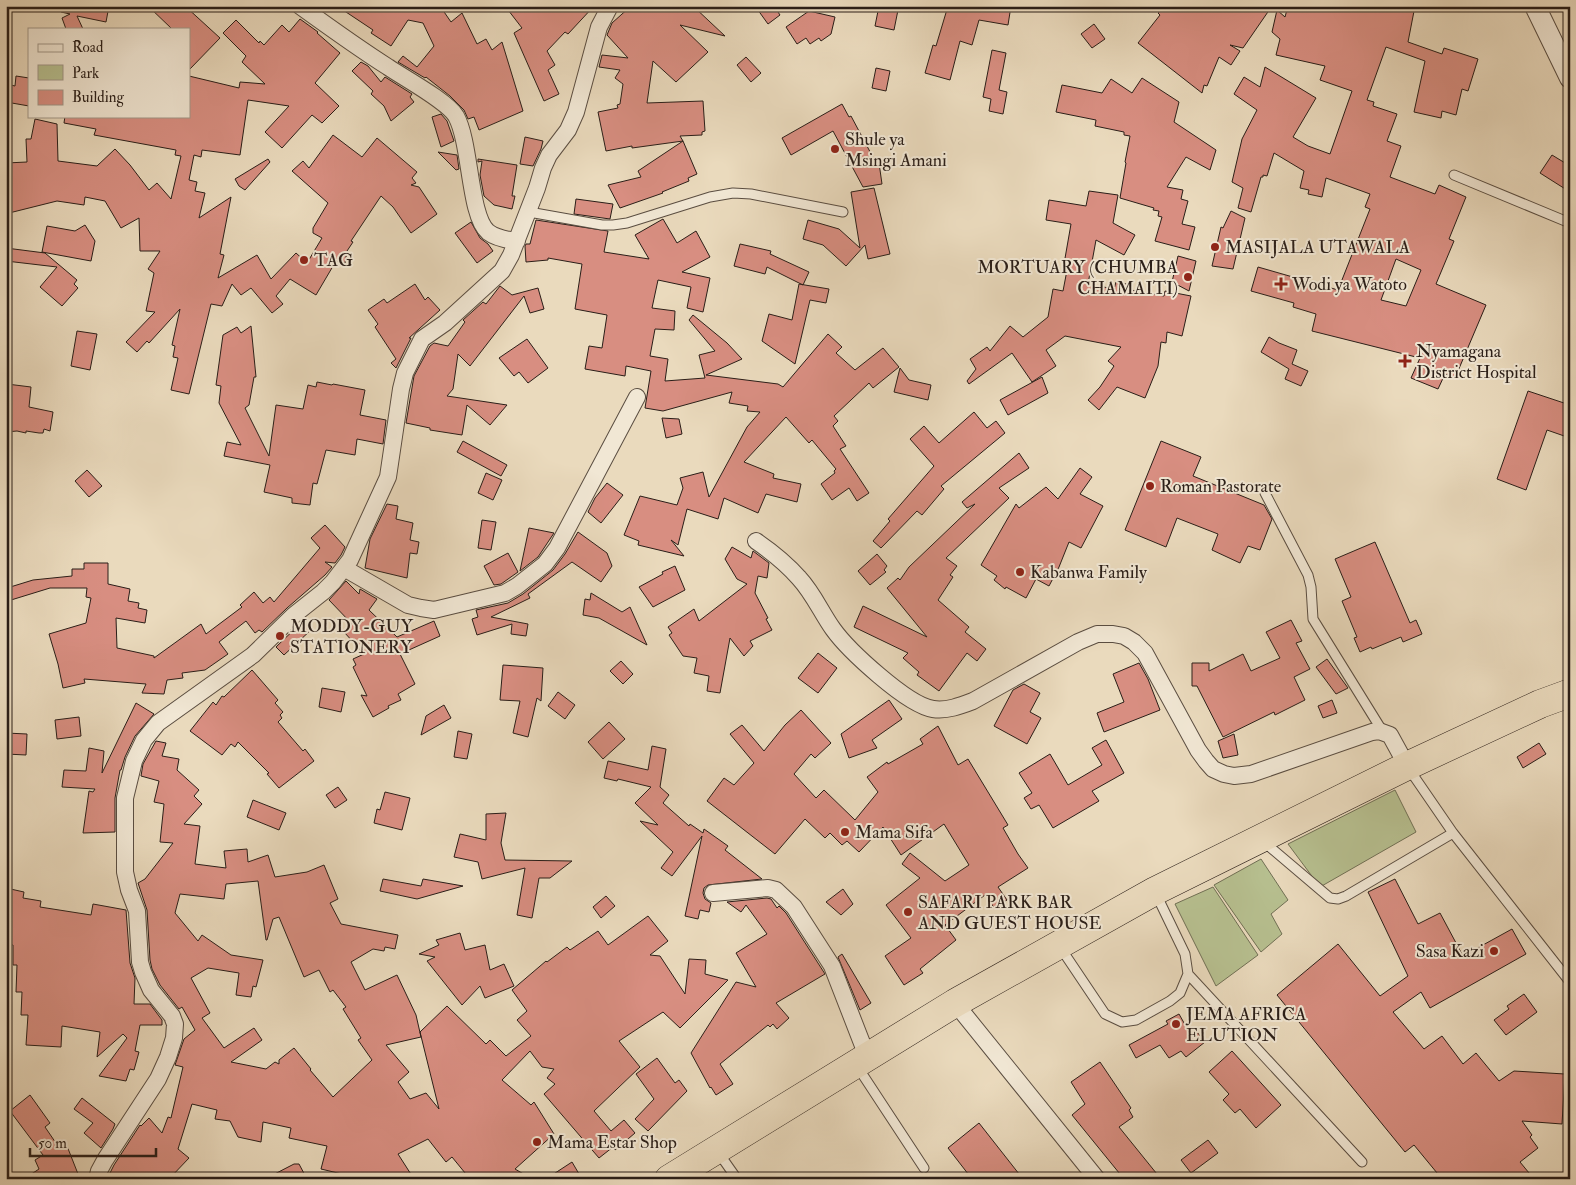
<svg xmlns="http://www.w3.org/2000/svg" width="1576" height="1185" viewBox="0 0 1576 1185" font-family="'IM FELL Double Pica',serif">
  <rect width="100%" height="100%" fill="#eadabd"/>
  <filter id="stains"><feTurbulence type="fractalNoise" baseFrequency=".004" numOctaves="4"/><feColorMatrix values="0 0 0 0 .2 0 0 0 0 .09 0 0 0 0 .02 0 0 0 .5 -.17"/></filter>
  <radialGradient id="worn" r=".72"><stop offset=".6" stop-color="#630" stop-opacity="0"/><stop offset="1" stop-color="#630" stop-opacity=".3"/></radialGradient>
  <!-- green -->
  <path fill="#b7c090" stroke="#706f54" d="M1395 790 1416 832 1320 887 1288 844Z
    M1261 859 1288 900 1271 914 1282 934 1261 952 1214 885Z
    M1213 887 1258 955 1216 986 1175 904Z"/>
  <!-- building -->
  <path fill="#d88e81" stroke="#2a1e18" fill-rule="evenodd" d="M62 6H109L106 22 77 16 83 29H66L62 18 70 14 61 12Z
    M148 6H185L220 38 189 70V29H172Z
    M337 6H440L451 22 462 13 477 44 486 39 492 50 502 42 523 111 479 130 474 117 468 119 464 110 450 96 426 77 425 78 398 62 403 56 417 67 434 46 423 23 408 20 391 46 371 33 373 30Z
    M505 6H594L568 34 565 32 547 51 555 65 548 70 559 94 544 101 514 33 522 28Z
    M631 6H693L725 36 680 25 708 52 676 82 653 61 647 103 703 101 705 131 702 132V135L680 136 683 141 632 148V146L606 151 598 112 618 108 617 105 620 104 623 84 615 78 620 70 599 67 602 55 628 58 607 35 612 23Z
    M755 6H774L780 15 768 24Z
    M879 6 898 10 894 30 875 26Z
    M948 6H1011L1008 25 979 20 972 45 960 41 950 80 925 73 933 45 936 46Z
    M1166 6H1272L1243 48 1230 45 1240 51 1231 65 1219 57 1207 86 1204 85 1202 93 1138 43 1160 15 1158 13Z
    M1288 6H1348L1370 11 1371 6H1415L1408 42 1442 54 1444 48 1478 59 1468 91 1462 89 1456 115 1442 111 1441 118 1414 112 1425 61 1386 47 1367 100 1374 102 1373 106 1397 114 1387 141 1401 146 1390 177 1435 194 1439 185 1466 197 1449 239 1454 241 1436 284 1486 305 1455 378 1445 374 1438 389 1411 378 1420 358 1312 331 1316 314 1293 307 1294 303 1251 291 1258 267 1338 290 1370 209 1365 207 1370 194 1326 178 1322 197 1308 194 1309 190 1300 188 1304 171 1274 153 1267 176 1263 175V177H1261L1251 212 1238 208 1243 188 1232 182 1242 139 1257 110 1234 94 1244 77 1260 87 1265 67 1316 98 1293 137 1308 146 1330 154 1352 91 1320 80 1325 66 1276 55 1280 39 1272 32 1277 10 1285 17ZM1396 259 1421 270 1406 306 1381 300Z
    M809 11 835 17 831 34 821 41 819 38 810 44 806 38 797 44 786 27Z
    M300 19 318 32 317 33 340 53 315 83 339 106 322 123 312 115 282 148 265 132 289 106 248 100 240 155 202 150 201 157 194 155 189 180 197 182 195 191 205 193 199 218 231 197 220 254 224 255 218 278 257 255 271 279 296 253 307 263 322 238 313 233V228L328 203 292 171 303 161 309 168 333 135 362 157 377 138 417 172 412 178 416 183 411 185 419 187 437 214 411 233 393 207 381 196 351 241 353 242 347 251 345 263 336 261 316 295 290 279 276 296 283 304 272 313 251 288 241 295 232 284 222 306 211 304 189 394 171 390 178 358 173 357 175 346 172 345 180 309 149 343 147 341 137 352 126 342 155 312 146 311 154 273 148 269 160 251H140L139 218 121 228 105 201 85 197 84 205 57 201 9 213 11 199 6 200V163L27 162 26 139H31L35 119 57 124 58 161 97 166 115 149 130 165 149 190 157 183 171 199 181 156 175 155 176 150 94 135 96 129 64 123 65 116H189V76L239 88 240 82 265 84 242 62 246 56 223 33 236 20 259 43 260 41 264 45 282 25 289 32Z
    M1094 24 1105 39 1092 48 1081 34Z
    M992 50 1006 53 999 90 1007 92 1003 114 989 111 991 99 983 97Z
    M746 57 761 73 751 82 737 65Z
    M361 62 368 66 381 82 385 77 412 94 410 97 414 102 391 121 384 106 371 94 373 91 352 71Z
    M876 68 890 71 886 91 872 88Z
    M16 76 29 78V106L6 102V84L15 86Z
    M1142 78 1179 102 1174 122 1216 150 1210 170 1186 157 1167 187 1183 190 1181 199 1188 201 1182 224 1195 227 1189 250 1155 241 1162 217 1158 216 1159 211 1153 210 1154 208 1120 198 1126 163 1125 162 1130 136 1124 135V132L1095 126 1096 120 1056 112 1062 85 1102 93 1111 79 1132 93Z
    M842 104 849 117 851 116 876 163H879L882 184 863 187 833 131 791 155 782 138Z
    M441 114 447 121 454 141 441 147 432 117Z
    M525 137 543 141 541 149 533 166 520 164Z
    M683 141 697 174 688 178 689 181 662 192 663 193 620 208 608 185 641 177 638 171Z
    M438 152 457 155 459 169 456 170Z
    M1552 155 1570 166V192L1540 173Z
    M268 159 270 162 245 190 239 186 235 179Z
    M478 159 517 165 512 196H515L512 209 494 205 484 196 480 175 482 161 478 162Z
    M874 188 890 254 868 259 865 245 846 266 823 245 803 239 808 220 839 229 860 248 851 192Z
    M1089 191 1118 195 1113 223 1135 235 1124 255 1096 240 1088 284 1114 289 1116 282 1131 285V290L1164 296 1165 291 1191 296 1182 336 1167 332 1166 343 1161 342 1158 366 1145 398 1117 387 1099 410 1088 400 1100 387 1114 366 1108 361 1121 347 1065 336 1046 350 1056 366 1032 382 1012 353 969 384 967 381 976 369 970 359 987 347 990 351 1010 326 1023 337 1048 317 1053 289 1063 291 1068 265 1064 264 1071 224 1046 220 1049 200 1086 206Z
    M576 199 613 204 610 219 574 214Z
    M1231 211 1245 218 1233 269 1212 266 1221 227 1223 228Z
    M663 219 677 243 696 231 710 257 682 272 710 278 703 312 687 308 691 287 658 280 652 308 675 311 674 330 655 329 650 356 668 359 665 381 705 378 699 355 715 351 689 320 693 315 727 343 742 359 706 375 778 384 783 387 828 334 842 347 836 353 855 370 883 348 899 367 873 388 869 383 834 416 838 421 833 426 846 446 840 449 869 493 857 501 849 488 832 500 821 484 835 473 834 471 836 469 812 440 809 443 786 417 744 462 774 474 773 478 801 484 797 502 766 494 758 513 724 498 718 519 687 509 678 545 671 540 684 556 638 545 639 541 624 535 640 496 677 505 683 488 680 478 703 472 709 497 747 427 760 412 747 411 748 406 729 403 732 392 663 411 645 408 651 371 626 366 625 376 585 369 589 346 602 348 607 315 575 309 582 264 548 258V260L526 262 525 246 526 244H530L536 220 608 231 604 252 649 259 635 235Z
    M471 222 480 238 488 244 493 251 477 263 455 233Z
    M85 225 95 241 91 261 42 252 47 226 75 231Z
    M740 244 771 251 770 254 809 272 803 285 767 267 765 274 734 266Z
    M6 248 45 253 77 280 74 284 78 288 62 306 40 287 57 267 6 261Z
    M1178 256 1196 261 1189 291 1172 282Z
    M415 284 425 300 428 297 440 310 409 338H411L396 368 391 363 396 359 375 327 378 324 368 310 384 299 387 303Z
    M799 284 829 289 826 303 810 300 795 364 762 341 769 314 792 320Z
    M500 286 512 295 538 288 544 309 530 313 524 296 470 366 458 354 453 389 447 396 507 405 490 425 467 405 462 435 430 430V428L406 423 414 376 430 346 434 343 448 346 465 322 463 320 483 302 486 304Z
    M251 326 256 377H254L249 405 245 408 269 456 276 405 303 409 308 385 316 387 317 382 332 385 333 384 365 390 360 415 386 420 383 444 357 439 355 455 326 450 317 484 313 483 310 505 292 503V498L264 492 270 465 224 456 227 442 241 445 219 403 221 386 216 385 223 335 237 327 241 333Z
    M77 331 97 334 90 370 71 366Z
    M1269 337 1279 343 1297 350 1292 364 1308 371 1301 386 1285 379 1289 369 1261 352Z
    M527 339 548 368 528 383 519 372 514 376 499 358Z
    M900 368 909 380 931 385 928 400 894 392Z
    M1042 377 1048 393 1008 415 1000 400Z
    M7 384 31 387 29 407 53 412 50 431 44 429 43 433H39L26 431V433L17 431 6 432Z
    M1528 391 1570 405V438L1547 430 1526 490 1497 479Z
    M974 412 987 428 996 421 1005 433 941 486 944 489 922 515 917 511 881 548 873 541 890 521 888 519 934 466 910 439 924 426 939 443Z
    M662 418 679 419 682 434 666 438Z
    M463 441 507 465 501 476 457 452Z
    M1161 441 1201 457 1193 476 1264 505 1272 519 1260 550 1248 546 1240 563 1212 550 1218 534 1177 518 1166 547 1125 530Z
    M1019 453 1029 468 999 488 1009 498 946 558 957 566 950 575 953 577 938 600 969 627 965 632 986 649 977 661 967 653 939 691 917 675 919 672 903 658 908 653 854 627 863 606 927 637 887 588 898 578 900 580 909 567 975 504 967 508 962 502Z
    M1080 468 1092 477 1080 494 1103 506 1081 548 1069 542 1059 567 1049 586 1036 579 1026 598 1006 587 1005 589 994 580 997 576 981 565 1016 504 1019 508 1046 487 1058 499Z
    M87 470 102 486 89 497 75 481Z
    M486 473 502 480 493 500 478 493Z
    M607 483 623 495 601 523 588 512 595 498Z
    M387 504 398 506 396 519 413 523 410 540 419 542 417 554 410 553 407 578 365 568 370 539Z
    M482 520 496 522 491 550 478 548Z
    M325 525 345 547 341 555 335 563 325 562 332 567 325 575 287 608 262 632 259 630 255 633 246 621 219 642 228 654 205 670 182 673 183 678 167 680 164 694 142 693 146 684 84 679 85 683 63 688 58 664 49 634 86 623 91 598 86 597 87 588H50L11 600 7 588 33 580 72 576V569H84V563H108V584L130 589 128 601 139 603 138 608 147 610 145 623 116 618 117 648 154 656V658L201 624 206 634 242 607 240 605 254 592 263 603 270 597 274 602 320 548 311 538Z
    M529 528 554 533 538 557 520 571Z
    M578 532 607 553 612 566 601 582 572 562 528 594 530 598 491 617 528 624 526 636 511 634 512 624 477 635 472 619 478 617 476 610 508 603 523 594 553 570 565 554Z
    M1375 542 1410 623 1416 620 1422 634 1403 642 1401 637 1372 649 1371 647 1360 652 1354 638 1357 637 1342 601 1351 597 1335 559Z
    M732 547 751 558 753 551 769 563 767 578 758 576 755 593 768 618 766 619 772 630 750 641 753 646 744 656 730 638 720 693 707 691 709 676 694 673 697 658 683 656 669 635 672 633 668 627 694 609 699 621 747 584 737 579 725 559Z
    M508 553 518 572 501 584 494 585 484 566Z
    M877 554 887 566 884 570 886 572 870 585 858 571Z
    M675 566 685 590 653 607 639 587 663 574 662 572Z
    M346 581 359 594 360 589 377 599 369 610 397 637 434 621 440 636 400 654 415 684 398 694 401 700 388 706 389 708 373 717 361 695 367 696 353 667 356 665 353 659 364 654 344 632 352 624 329 600Z
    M591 593 622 612 630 607 647 645 599 618 583 615 585 599 590 600Z
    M1291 620 1302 641 1296 643 1310 669 1294 677 1305 700 1275 715 1274 712 1223 737 1197 686H1192V663H1209V671L1243 654 1251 671 1280 658 1266 632Z
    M303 621 312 629 284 655 276 647Z
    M818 653 837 668 818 693 798 678Z
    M1327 659 1348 688 1336 694 1316 667Z
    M621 661 633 674 623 684 610 671Z
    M1139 663 1148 679 1160 710 1104 732 1097 713 1124 702 1113 674Z
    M503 665 543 668 541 701 537 698 528 737 513 733 520 701 500 700Z
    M252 670 278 700 275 703 283 712 280 715 282 718 278 722 303 751 305 749 314 761 279 788 267 774 269 773 238 742 235 747 231 744 222 755 190 731 213 702 216 705 222 696 224 697Z
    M1024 684 1040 693 1030 712 1041 718 1027 744 994 726 1013 690Z
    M322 688 345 692 341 712 319 707Z
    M558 692 575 705 565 719 548 706Z
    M889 700 902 719 872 740 877 748 849 758 841 734Z
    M1332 700 1337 713 1323 718 1318 706Z
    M136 703 154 714 135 736 125 757 121 770H120L115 798V832L83 833 89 791 93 792 95 789 62 787 64 770 86 771 89 748 104 751 102 773Z
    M444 705 451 718 421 735 426 716Z
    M801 710 831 743 815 758 811 754 794 774 816 798 824 790 855 820 878 792 867 777 887 762 888 764 923 744 920 739 938 726 958 765 968 759 1008 825 1003 828 1018 854 1028 868 998 887 1007 900 995 909 985 895 945 925 956 940 920 969 923 973 904 985 885 956 911 938 886 905 920 878 902 864 910 853 945 881 969 865 944 824 901 855 883 827 859 852 847 841 842 845 830 833 825 838 805 819 775 854 707 801 724 778 734 785 754 763 730 734 742 725 764 751 785 725Z
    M79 717 81 736 57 739 55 720Z
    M609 722 625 739 603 759 588 742Z
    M458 731 472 734 467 759 454 757Z
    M6 733 27 734 26 755 6 754Z
    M1234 734 1238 755 1223 758 1218 741Z
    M1106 740 1124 773 1092 791 1099 801 1053 828 1039 805 1031 809 1024 798 1032 793 1019 773 1050 754 1068 785 1102 765 1092 748Z
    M156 741 166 743 162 756 179 759 177 770 199 790 194 796 202 804 184 824 200 826 195 864 226 868 224 851 247 849 248 862 268 855 275 877 307 872 324 865 338 899 330 903 341 924 398 935 395 949 385 947 384 951 373 949 351 962 365 990 397 975 416 1015 421 1037 386 1045 409 1072 398 1082 410 1099 426 1093 439 1109 420 1032 447 1006 486 1044 490 1040 506 1056 531 1036 517 1020 527 1011 512 990 546 961 547 962 567 947 570 950 598 931 608 945 648 916 668 941 650 955 660 956 685 994 689 959 706 960 705 974 728 980 680 1028 663 1012 619 1041 640 1067 594 1111 611 1131 624 1120 635 1133 615 1150 613 1147 599 1158 544 1094 555 1084 547 1078 554 1069 542 1067 530 1051 502 1080 531 1105 534 1102 554 1134 515 1169 532 1179H470L452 1157 446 1162 428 1139 398 1154 414 1179H363L321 1169 327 1146 289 1138 291 1128 263 1122 261 1142 238 1137 230 1121 215 1119 217 1110 192 1104 178 1149 189 1158 169 1179H107L114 1165 140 1125 141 1126 149 1118 162 1133 168 1117 171 1118 183 1067 175 1065 184 1039 195 1030 182 1007 179 1009 160 985 152 969 150 960 147 910 138 883 145 879 173 843 160 842 164 804 154 802 159 781 141 776 143 764ZM258 881 266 940H267L273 919 279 917 304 977 319 970 330 992 333 990 346 1007 343 1009 361 1038 358 1040 372 1060 333 1097 310 1070 311 1069 294 1048 279 1060V1064L275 1062 266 1069 231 1062 262 1040 254 1028 224 1048 202 1018 210 1013 191 978 208 968 239 973 236 995 251 997 253 986 256 987 263 960 231 955 202 935 198 941 175 913 180 894 224 899 226 884Z
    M1539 743 1546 754 1523 768 1517 757Z
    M652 746 666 749 660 787 669 795 663 803 689 826 690 824 703 833 704 829 728 846 725 850 762 879 708 885 704 888 703 893 705 899 711 903 709 912 700 910 698 919 685 916 702 836 672 876 661 868 673 852 640 821 658 825 635 803 651 787 618 779 617 781 604 778 608 761 648 770Z
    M338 787 347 800 335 808 326 795Z
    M385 792 410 798 402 830 374 823 377 809 380 810Z
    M253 800 286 813 279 830 247 817Z
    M506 813 501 843 505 860 572 861 550 878H539L532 918 517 915 525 868 482 879 478 862 454 857 460 834 486 840V814Z
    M383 879 421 886 423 879 463 886 417 899 380 891Z
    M1395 879 1418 924 1440 913 1463 956 1512 929 1526 954 1430 1008 1421 992 1393 1012 1424 1049 1442 1036 1463 1064 1476 1053 1499 1081 1514 1071 1565 1074 1562 1124 1522 1121 1532 1135 1530 1137 1538 1148 1520 1162 1534 1179H1442L1414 1145 1405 1152 1277 995 1338 944 1380 996 1408 976 1368 892Z
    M6 888 24 892 23 898 41 901 40 907 91 915 93 904 126 910 130 963 135 978 134 1004H150L162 1020V1025H140L135 1051 139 1052 134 1070 130 1069 126 1081 99 1076 127 1038 123 1034 97 1057 100 1032 62 1026 61 1047 26 1045 28 1015H21L22 992H16L17 965H13V945L6 944Z
    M843 889 853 904 841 915 826 902Z
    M606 896 615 906 601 918 593 907Z
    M767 898 771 899 777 908 779 906 786 913 825 974 776 1003 789 1018 777 1029 773 1024 770 1027 768 1025 720 1064 733 1084 716 1095 711 1087 710 1088 691 1053 736 982 756 987 736 953 767 934 746 905 741 912 727 902Z
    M460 933 465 950 485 945 490 970 504 964 514 986 485 998 480 986 462 1005 427 961 435 957 419 954 439 945 436 940Z
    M842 954 871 1003 860 1010 838 957Z
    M1524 994 1537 1012 1506 1035 1494 1020 1509 1009 1507 1006Z
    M1179 1014 1188 1030 1193 1027 1205 1042 1186 1057 1181 1051 1169 1058 1160 1045 1136 1058 1129 1045 1168 1024 1166 1021Z
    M1232 1051 1281 1105 1256 1128 1240 1109 1235 1113 1223 1100 1229 1094 1209 1072Z
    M657 1058 675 1083 679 1080 687 1091 648 1131 635 1119 654 1099 636 1074Z
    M1100 1062 1131 1108 1129 1110 1133 1117 1119 1127 1161 1179H1124L1072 1115 1085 1104 1071 1082Z
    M30 1095 50 1123 45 1127 60 1149 67 1146 80 1179H24L39 1169 35 1160 43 1155 10 1111Z
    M82 1098 115 1124 113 1129 101 1148 84 1133 93 1123 74 1109Z
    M979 1123 1023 1179H972L948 1148Z
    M1208 1140 1218 1153 1191 1173 1181 1160Z
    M572 1162 582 1179H546Z
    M294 1164H299L307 1179H265Z"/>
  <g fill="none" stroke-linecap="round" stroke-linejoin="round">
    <defs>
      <path id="service" d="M1454 175 1570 223
        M529 212 602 225H613L627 223 710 197 733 193 751 194 843 212
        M1265 493 1308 575 1311 587 1313 619 1383 732
        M1409 769 1453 833 1570 982
        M1264 842 1330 898 1338 899 1346 896 1453 833
        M1060 947 1105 1014 1122 1022 1136 1020 1170 1001 1180 993 1188 974 1185 954 1156 894
        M1188 974 1362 1162
        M857 1066 924 1168
        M718 1152 737 1179"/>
      <path id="minor" d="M300 6C329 27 358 48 388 67 404 78 447 101 456 116 471 143 469 216 488 232 496 238 507 240 517 241
        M756 541C772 552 786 563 799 578 813 593 821 612 833 629 848 650 907 705 933 709 947 711 960 706 973 701L1078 642 1097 634H1113L1124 636 1134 642 1145 653 1198 750 1206 761 1213 769 1224 774 1234 776 1251 774 1372 732 1379 731 1390 735 1407 766
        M344 568 408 605 421 608 434 610 505 593 517 586 545 564 557 548 637 397
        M713 893 768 888 776 890 794 907 832 966 867 1056
        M955 1003 1097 1179
        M97 1179 99 1171 105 1160 158 1079 168 1057 174 1038 175 1024 172 1016 151 990 143 972 140 962 137 911 129 890 125 872V798L134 761 144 740 158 723 253 655 294 615 323 592 333 582 350 560 388 477 401 389 405 373 422 339 445 323 502 271 511 255 537 188 543 168 549 155 568 130 576 112 599 27 610 6"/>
      <path id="tertiary" d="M1535 6 1570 78"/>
      <path id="trunk" d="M669 1179 955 1003 1155 891 1407 766 1540 704 1570 693"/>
    </defs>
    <!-- service casing -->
    <use href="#service" stroke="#5a4d41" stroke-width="11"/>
    <!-- minor casing -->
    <use href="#minor" stroke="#5a4d41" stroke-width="18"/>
    <!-- tertiary casing -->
    <use href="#tertiary" stroke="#5a4d41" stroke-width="22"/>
    <!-- trunk casing -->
    <use href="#trunk" stroke="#2a1e18" stroke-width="29"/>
    <!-- service -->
    <use href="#service" stroke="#f1e7d4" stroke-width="9"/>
    <!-- minor -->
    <use href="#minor" stroke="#f1e7d4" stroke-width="16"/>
    <!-- tertiary -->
    <use href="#tertiary" stroke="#f1e7d4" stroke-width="20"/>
    <!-- trunk -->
    <use href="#trunk" stroke="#eadabd" stroke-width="28"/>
  </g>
  <!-- markers -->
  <g fill="#8f2418" stroke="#f1e7d4" stroke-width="2">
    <circle cx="835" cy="149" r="5"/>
    <circle cx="1215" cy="247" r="5"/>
    <circle cx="304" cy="260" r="5"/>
    <circle cx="1188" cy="277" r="5"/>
    <path d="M1278.5 276.5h5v5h5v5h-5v5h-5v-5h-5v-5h5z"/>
    <path d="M1402.5 353.5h5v5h5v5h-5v5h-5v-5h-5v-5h5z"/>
    <circle cx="1150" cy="486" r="5"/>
    <circle cx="1020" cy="572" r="5"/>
    <circle cx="280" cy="636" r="5"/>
    <circle cx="845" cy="832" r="5"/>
    <circle cx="908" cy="912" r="5"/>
    <circle cx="1494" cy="951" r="5"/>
    <circle cx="1176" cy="1024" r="5"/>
    <circle cx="537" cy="1142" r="5"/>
  </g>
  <g text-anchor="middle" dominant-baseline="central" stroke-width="4" stroke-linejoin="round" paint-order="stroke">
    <!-- poi labels -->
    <g font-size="18" fill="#2a1e18" stroke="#f1e7d4" text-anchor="start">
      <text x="845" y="139">Shule ya<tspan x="845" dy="21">Msingi Amani</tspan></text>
      <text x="1225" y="247">MASIJALA UTAWALA</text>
      <text x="314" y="260">TAG</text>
      <text x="1178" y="267" text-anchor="end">MORTUARY (CHUMBA<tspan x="1178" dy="21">CHAMAITI)</tspan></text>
      <text x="1292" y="284">Wodi ya Watoto</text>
      <text x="1416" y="351">Nyamagana<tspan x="1416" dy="21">District Hospital</tspan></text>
      <text x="1160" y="486">Roman Pastorate</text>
      <text x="1030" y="572">Kabanwa Family</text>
      <text x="290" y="626">MODDY-GUY<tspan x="290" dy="21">STATIONERY</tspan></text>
      <text x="855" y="832">Mama Sifa</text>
      <text x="918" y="902">SAFARI PARK BAR<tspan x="918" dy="21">AND GUEST HOUSE</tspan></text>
      <text x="1484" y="951" text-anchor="end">Sasa Kazi</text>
      <text x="1186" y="1014">JEMA AFRICA<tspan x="1186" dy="21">ELUTION</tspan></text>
      <text x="547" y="1142">Mama Estar Shop</text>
    </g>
  </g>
  <!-- margin -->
  <rect width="1576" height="1185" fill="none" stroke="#eadabd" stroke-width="25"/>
  <rect x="8" y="8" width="1561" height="1170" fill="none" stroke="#2a1e18" stroke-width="2.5"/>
  <rect x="12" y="12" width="1551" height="1160" fill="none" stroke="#2a1e18"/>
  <!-- legend -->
  <rect x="28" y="28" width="162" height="90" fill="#f1e7d4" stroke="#a19789"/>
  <rect x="38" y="44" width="25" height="8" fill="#f1e7d4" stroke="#a19789"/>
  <text x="72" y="52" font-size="15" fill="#2a1e18">Road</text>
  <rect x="38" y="65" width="25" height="15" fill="#b7c090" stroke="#a19789"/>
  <text x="72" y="78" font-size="15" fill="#2a1e18">Park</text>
  <rect x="38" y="90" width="25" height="15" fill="#d88e81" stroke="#a19789"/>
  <text x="72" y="102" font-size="15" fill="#2a1e18">Building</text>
  <!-- scale -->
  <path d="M30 1148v8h126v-8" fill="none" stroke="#2a1e18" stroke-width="2.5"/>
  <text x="38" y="1148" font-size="15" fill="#2a1e18" stroke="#f1e7d4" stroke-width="4" paint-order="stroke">50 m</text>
  <rect width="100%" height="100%" filter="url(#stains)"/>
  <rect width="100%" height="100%" fill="url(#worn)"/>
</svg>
